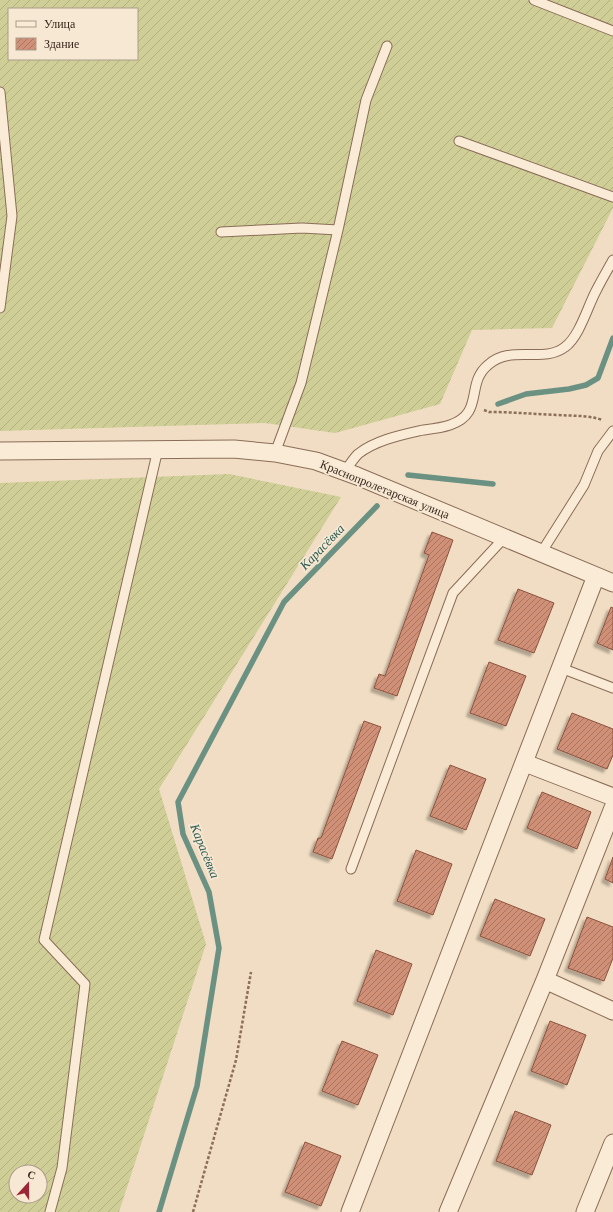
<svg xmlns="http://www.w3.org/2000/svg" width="613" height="1212" viewBox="0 0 613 1212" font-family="'Libre Baskerville',serif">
  <defs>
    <pattern id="garden-furrows" width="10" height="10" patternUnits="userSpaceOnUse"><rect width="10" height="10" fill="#cfce96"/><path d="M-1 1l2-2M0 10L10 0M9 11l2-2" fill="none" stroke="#b2b181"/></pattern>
    <pattern id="building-hatch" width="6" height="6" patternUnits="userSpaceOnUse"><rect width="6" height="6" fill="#d09077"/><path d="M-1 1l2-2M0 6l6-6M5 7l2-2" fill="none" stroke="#aa7661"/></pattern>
    <filter id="shadow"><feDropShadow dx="-3.5" dy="3.5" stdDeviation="1" flood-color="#0004"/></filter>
  </defs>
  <rect width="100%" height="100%" fill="#f0ddc3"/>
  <!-- garden -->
  <path fill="url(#garden-furrows)" fill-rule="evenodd" d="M0 0H613V208L552 328 472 330 440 404 335 433 265 423 0 431ZM9 9H137V59H9Z
    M229 474 341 497 159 789 206 944 119 1212H0V483ZM16 1172H40V1196H16Z"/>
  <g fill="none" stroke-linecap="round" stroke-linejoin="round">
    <!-- stream -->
    <path stroke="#6b9183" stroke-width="5.5" d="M498 404 526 394 569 389 586 385 598 378 613 338
      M408 475 493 484
      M159 1212 197 1086 219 948 209 892 183 834 178 802 284 602 377 506"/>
  </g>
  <!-- building -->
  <path fill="url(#building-hatch)" stroke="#8c523d" filter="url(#shadow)" d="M432 532 453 540 397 696 374 688 379 674 385 676 429 555 424 553Z
    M518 589 554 603 534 653 498 640Z
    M611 607 613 608V650L597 643Z
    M489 662 526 676 506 726 470 713Z
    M572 713 613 729V755L607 769 557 749Z
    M364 721 381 727 332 859 313 852 318 838H321Z
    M450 765 486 779 466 830 430 816Z
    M542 792 591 812 577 849 527 828Z
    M416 850 452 864 433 915 397 901Z
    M613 857V883L605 879Z
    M495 899 545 919 530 956 480 936Z
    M587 917 613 927V958L604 981 568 968Z
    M376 950 412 964 393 1015 357 1001Z
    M550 1021 586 1035 567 1085 531 1071Z
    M342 1041 378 1055 358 1105 322 1091Z
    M515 1111 551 1125 532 1175 496 1161Z
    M305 1142 341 1156 321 1206 285 1192Z"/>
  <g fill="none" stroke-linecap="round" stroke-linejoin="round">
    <defs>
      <path id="service" d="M534 0 613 31
        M0 92 12 216 0 308
        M459 141 613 197
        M221 232 302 228 338 230
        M275 453 301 383 338 230 366 100 387 46
        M345 471C349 466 353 459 358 454 376 440 401 435 423 430 431 429 441 428 450 425 485 413 465 384 488 365 511 344 543 364 565 347 580 336 588 305 597 289 602 279 608 269 613 260
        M541 553 584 485 598 451 613 431
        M561 668 613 688
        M351 869 453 593 504 538
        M50 1212 62 1168 85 984 44 940 158 449"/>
      <path id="minor" d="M0 451 234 449 275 453 316 461 357 476 613 583
        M525 763 613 797
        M545 980 613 1011
        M350 1212 596 576
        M448 1212 545 980 613 808
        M585 1212 613 1143"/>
    </defs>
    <!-- service casing -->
    <use href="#service" stroke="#8b6d59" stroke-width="11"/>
    <!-- minor casing -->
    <use href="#minor" stroke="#8b6d59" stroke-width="19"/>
    <!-- path -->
    <path stroke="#8b6d59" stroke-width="2.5" stroke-dasharray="3 2" stroke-linecap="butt" d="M484 410 489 412C512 412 534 414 557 415 574 416 587 415 603 420
      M193 1212 236 1060 251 972"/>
    <!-- service -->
    <use href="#service" stroke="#faebd6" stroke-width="9"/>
    <!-- minor -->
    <use href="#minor" stroke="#faebd6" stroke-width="17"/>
  </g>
  <g text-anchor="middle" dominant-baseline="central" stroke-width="3.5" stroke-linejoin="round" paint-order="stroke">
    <!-- street labels -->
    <g font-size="12" fill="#3a281d" stroke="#f7e8d3">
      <text transform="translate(385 489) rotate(22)">Краснопролетарская улица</text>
    </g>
    <!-- water labels -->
    <g font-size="13" font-style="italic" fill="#2c5b52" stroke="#f7e8d3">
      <text transform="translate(322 547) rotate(-46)">Карасёвка</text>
      <text transform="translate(205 851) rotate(68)">Карасёвка</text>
    </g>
  </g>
  <!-- legend -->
  <rect x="8" y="8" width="130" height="52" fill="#f7e8d3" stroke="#ab9b8a"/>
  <rect x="16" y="21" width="20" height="6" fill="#faebd6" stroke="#ab9b8a"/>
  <text x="44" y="28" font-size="12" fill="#3a281d">Улица</text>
  <rect x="16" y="38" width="20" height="12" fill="url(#building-hatch)" stroke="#ab9b8a"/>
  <text x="44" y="48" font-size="12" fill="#3a281d">Здание</text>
  <!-- north arrow -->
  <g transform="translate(28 1184) rotate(21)"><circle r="19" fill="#f7e8d3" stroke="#ab9b8a"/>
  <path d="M0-3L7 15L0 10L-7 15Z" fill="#9d2636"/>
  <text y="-6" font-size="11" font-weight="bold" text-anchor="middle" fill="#3a281d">С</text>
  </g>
</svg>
